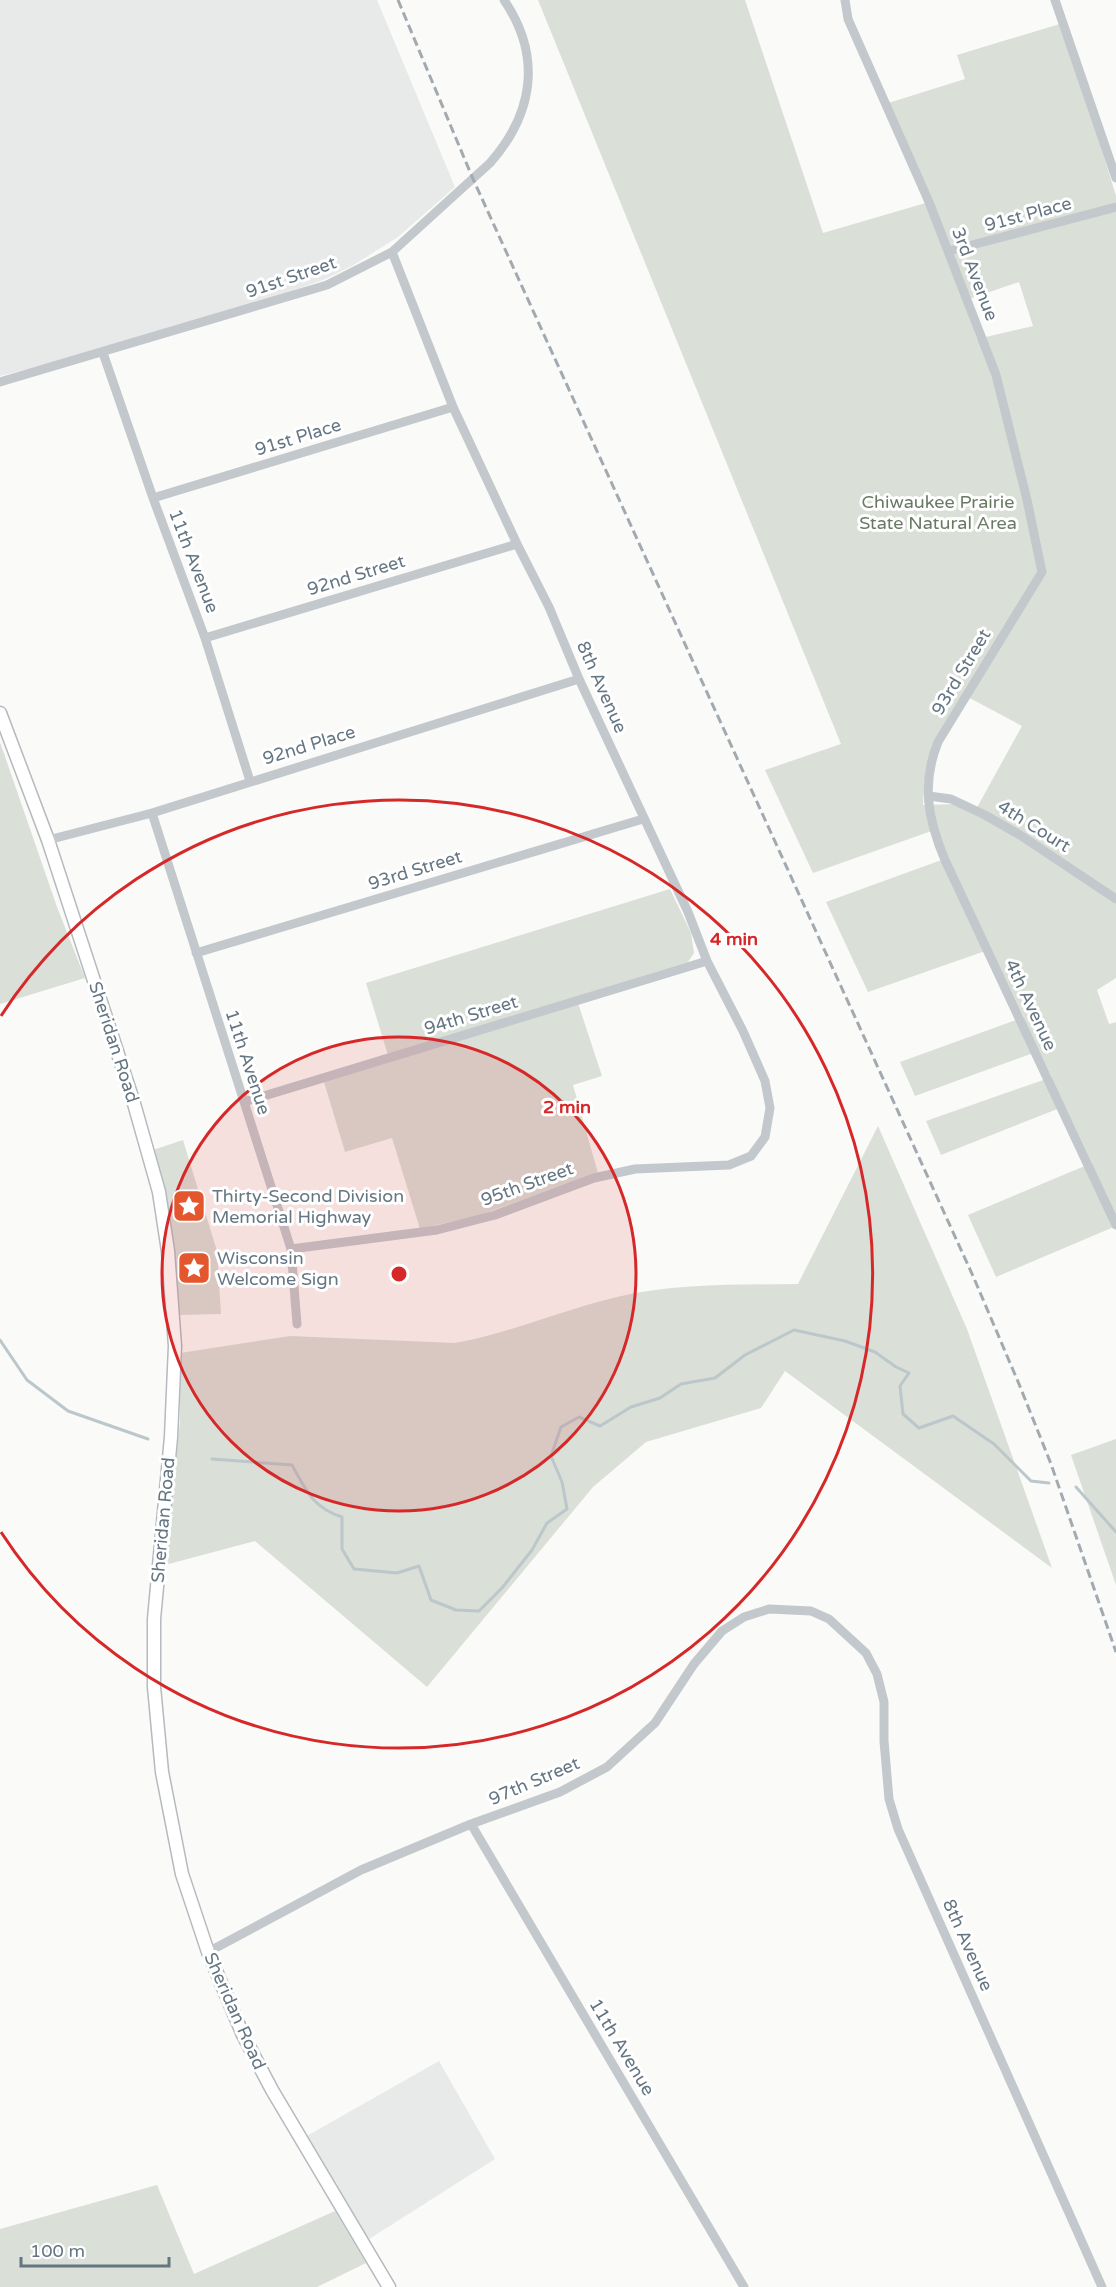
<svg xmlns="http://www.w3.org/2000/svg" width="1116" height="2287" viewBox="0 0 1116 2287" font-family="'Varela Round',sans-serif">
  <rect width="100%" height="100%" fill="#fafaf8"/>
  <!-- built -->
  <path fill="#e8e9e9" d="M0 0H377L455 187 398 237 352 266 323 280 271 298 92 353 0 376Z
    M439 2061 495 2159 366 2241 305 2137Z"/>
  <!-- green -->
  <path fill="#dadfd7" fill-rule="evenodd" d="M538 0H745L823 233 929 202 885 104 965 79 957 55 1063 23 1116 196V978L1097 990 1109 1024 1116 1022V1226L996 1277 968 1215 1092 1163 1065 1106 941 1155 926 1121 1052 1077 1039 1051 915 1096 900 1062 1024 1017 991 949 868 992 826 902 947 858 937 829 813 873 765 770 841 744ZM1019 282 1033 326 977 339 963 301ZM964 695 1022 726 974 813 957 804 923 805C925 751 935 739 964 695Z
    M0 742 57 907 85 978 0 1004Z
    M670 889 691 933 694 953 688 962 576 997 602 1076 573 1085 598 1173 480 1215 420 1229 392 1138 345 1152 324 1082 390 1062 366 983Z
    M878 1126 967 1329 1052 1568 785 1371 761 1408 646 1442 593 1487 427 1687 255 1541 165 1565 180 1422V1353L290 1336 455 1343C510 1333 562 1310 617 1297 676 1283 738 1285 798 1284Z
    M183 1140 217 1251 221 1314 179 1315 153 1150Z
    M1116 1439V1585L1071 1455Z
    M157 2185 194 2274 335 2211 366 2263 317 2287H0V2229Z"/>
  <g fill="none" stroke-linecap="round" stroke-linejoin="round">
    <!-- stream -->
    <path stroke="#bbc7cb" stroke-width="3" d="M0 1340 27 1380 68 1411 148 1439
      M212 1459 292 1465C306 1490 313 1508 342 1517V1549L354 1569 397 1573 419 1566 431 1600 456 1610 479 1611 502 1588 532 1550 547 1523 567 1509 562 1482 551 1456 561 1427 579 1417 600 1426 631 1407 660 1398 681 1384 715 1378 745 1355 794 1330 845 1341 875 1352 896 1367 909 1373 900 1386 903 1414 919 1428 953 1416 994 1444 1031 1481 1049 1483
      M1076 1487 1116 1532"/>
    <defs>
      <path id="major" d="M0 713 48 840 133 1100 159 1192 168 1251 175 1346 171 1437 154 1619V1687L162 1772 182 1874 208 1952 243 2035 272 2090 389 2287"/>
    </defs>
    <!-- major casing -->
    <use href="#major" stroke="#b5babe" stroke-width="15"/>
    <!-- minor -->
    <path stroke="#c3c8cc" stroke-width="9" d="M845 0 848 19 929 202 996 375 1027 500 1042 572 938 742C921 784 928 820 945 860L1116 1225
      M1055 0 1116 178
      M949 251 1116 207
      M103 353 153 498 205 638 250 781
      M0 382 327 285 392 252 490 163C534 113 542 56 504 0
      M153 498 453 407
      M205 638 517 544
      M929 796 951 799 985 815 1020 835 1116 899
      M152 813 291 1249 297 1324
      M48 840 152 813 579 679
      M196 953 643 819
      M244 1102 707 961
      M291 1249 437 1230 495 1215 594 1178 635 1169 729 1165 751 1156 765 1137 770 1108 765 1081 743 1031 707 961 688 912 579 679 549 607 517 544 453 407 392 252
      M471 1824 744 2287
      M208 1952 361 1870 471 1824 560 1792 607 1767 655 1723 694 1664 722 1631 744 1617 769 1609 811 1611 829 1619 866 1653 877 1674 884 1702V1741L889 1799 898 1829 1102 2287"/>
    <!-- major -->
    <use href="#major" stroke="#fff" stroke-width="12"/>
    <!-- rail -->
    <path stroke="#a2aab0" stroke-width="3" stroke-dasharray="9 4.5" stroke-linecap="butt" d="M398 0 473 179 973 1276 1019 1384 1051 1464 1116 1652"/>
  </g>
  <!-- distance rings -->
  <circle cx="399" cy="1274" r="237" fill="#d62828" fill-opacity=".12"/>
  <g fill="none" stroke="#d62828" stroke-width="3">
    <circle cx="399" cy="1274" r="237"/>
    <path d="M1 1016A474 474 0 1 1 1 1532"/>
  </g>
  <!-- icons -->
  <defs>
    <symbol id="sight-square" viewBox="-11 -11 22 22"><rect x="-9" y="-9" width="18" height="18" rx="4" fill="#e4572e" stroke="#fff"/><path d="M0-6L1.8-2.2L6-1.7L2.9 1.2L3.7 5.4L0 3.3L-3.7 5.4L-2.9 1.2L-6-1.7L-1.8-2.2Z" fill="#fff"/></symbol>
  </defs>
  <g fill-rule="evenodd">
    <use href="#sight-square" x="170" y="1187" width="38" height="38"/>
    <use href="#sight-square" x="175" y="1249" width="38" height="38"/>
  </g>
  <g text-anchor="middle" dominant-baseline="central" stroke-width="6" stroke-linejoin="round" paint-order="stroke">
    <!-- street labels -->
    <g font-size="18" fill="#657683" stroke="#fff">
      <text transform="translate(1028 214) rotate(-15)">91st Place</text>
      <text transform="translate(975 274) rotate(69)">3rd Avenue</text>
      <text transform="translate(291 277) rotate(-19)">91st Street</text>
      <text transform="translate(298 437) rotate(-17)">91st Place</text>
      <text transform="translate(194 561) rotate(69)">11th Avenue</text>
      <text transform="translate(356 575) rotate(-17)">92nd Street</text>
      <text transform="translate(961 672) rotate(-59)">93rd Street</text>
      <text transform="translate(602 687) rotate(66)">8th Avenue</text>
      <text transform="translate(309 745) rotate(-17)">92nd Place</text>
      <text transform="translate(1034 826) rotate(32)">4th Court</text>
      <text transform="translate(415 870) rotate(-17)">93rd Street</text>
      <text transform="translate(1031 1005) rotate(65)">4th Avenue</text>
      <text transform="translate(471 1015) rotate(-17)">94th Street</text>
      <text transform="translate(114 1042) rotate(72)">Sheridan Road</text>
      <text transform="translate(248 1062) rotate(72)">11th Avenue</text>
      <text transform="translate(527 1184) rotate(-20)">95th Street</text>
      <text transform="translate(163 1520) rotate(-85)">Sheridan Road</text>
      <text transform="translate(534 1781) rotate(-23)">97th Street</text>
      <text transform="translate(968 1945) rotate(66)">8th Avenue</text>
      <text transform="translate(235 2011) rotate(66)">Sheridan Road</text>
      <text transform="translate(622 2047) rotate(59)">11th Avenue</text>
    </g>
    <!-- park labels -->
    <g font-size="18" fill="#687a64" stroke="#fff">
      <text x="938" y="502">Chiwaukee Prairie<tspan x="938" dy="21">State Natural Area</tspan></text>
    </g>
    <!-- poi labels -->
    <g font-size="18" fill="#657683" stroke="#fff" text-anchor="start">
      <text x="212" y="1196">Thirty-Second Division<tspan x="212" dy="21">Memorial Highway</tspan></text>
      <text x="217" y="1258">Wisconsin<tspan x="217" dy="21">Welcome Sign</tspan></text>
    </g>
  </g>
  <circle cx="399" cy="1274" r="9" fill="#d62828" stroke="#fff" stroke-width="3"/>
  <g font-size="18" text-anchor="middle" font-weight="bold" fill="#d62828" stroke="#fff" stroke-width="6" stroke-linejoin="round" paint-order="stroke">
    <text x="734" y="945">4 min</text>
    <text x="567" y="1113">2 min</text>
  </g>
  <!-- scale -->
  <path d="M21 2257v9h148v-9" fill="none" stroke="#657683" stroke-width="3"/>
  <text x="30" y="2257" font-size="18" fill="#657683" stroke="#ffffff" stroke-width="4.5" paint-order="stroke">100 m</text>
</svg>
